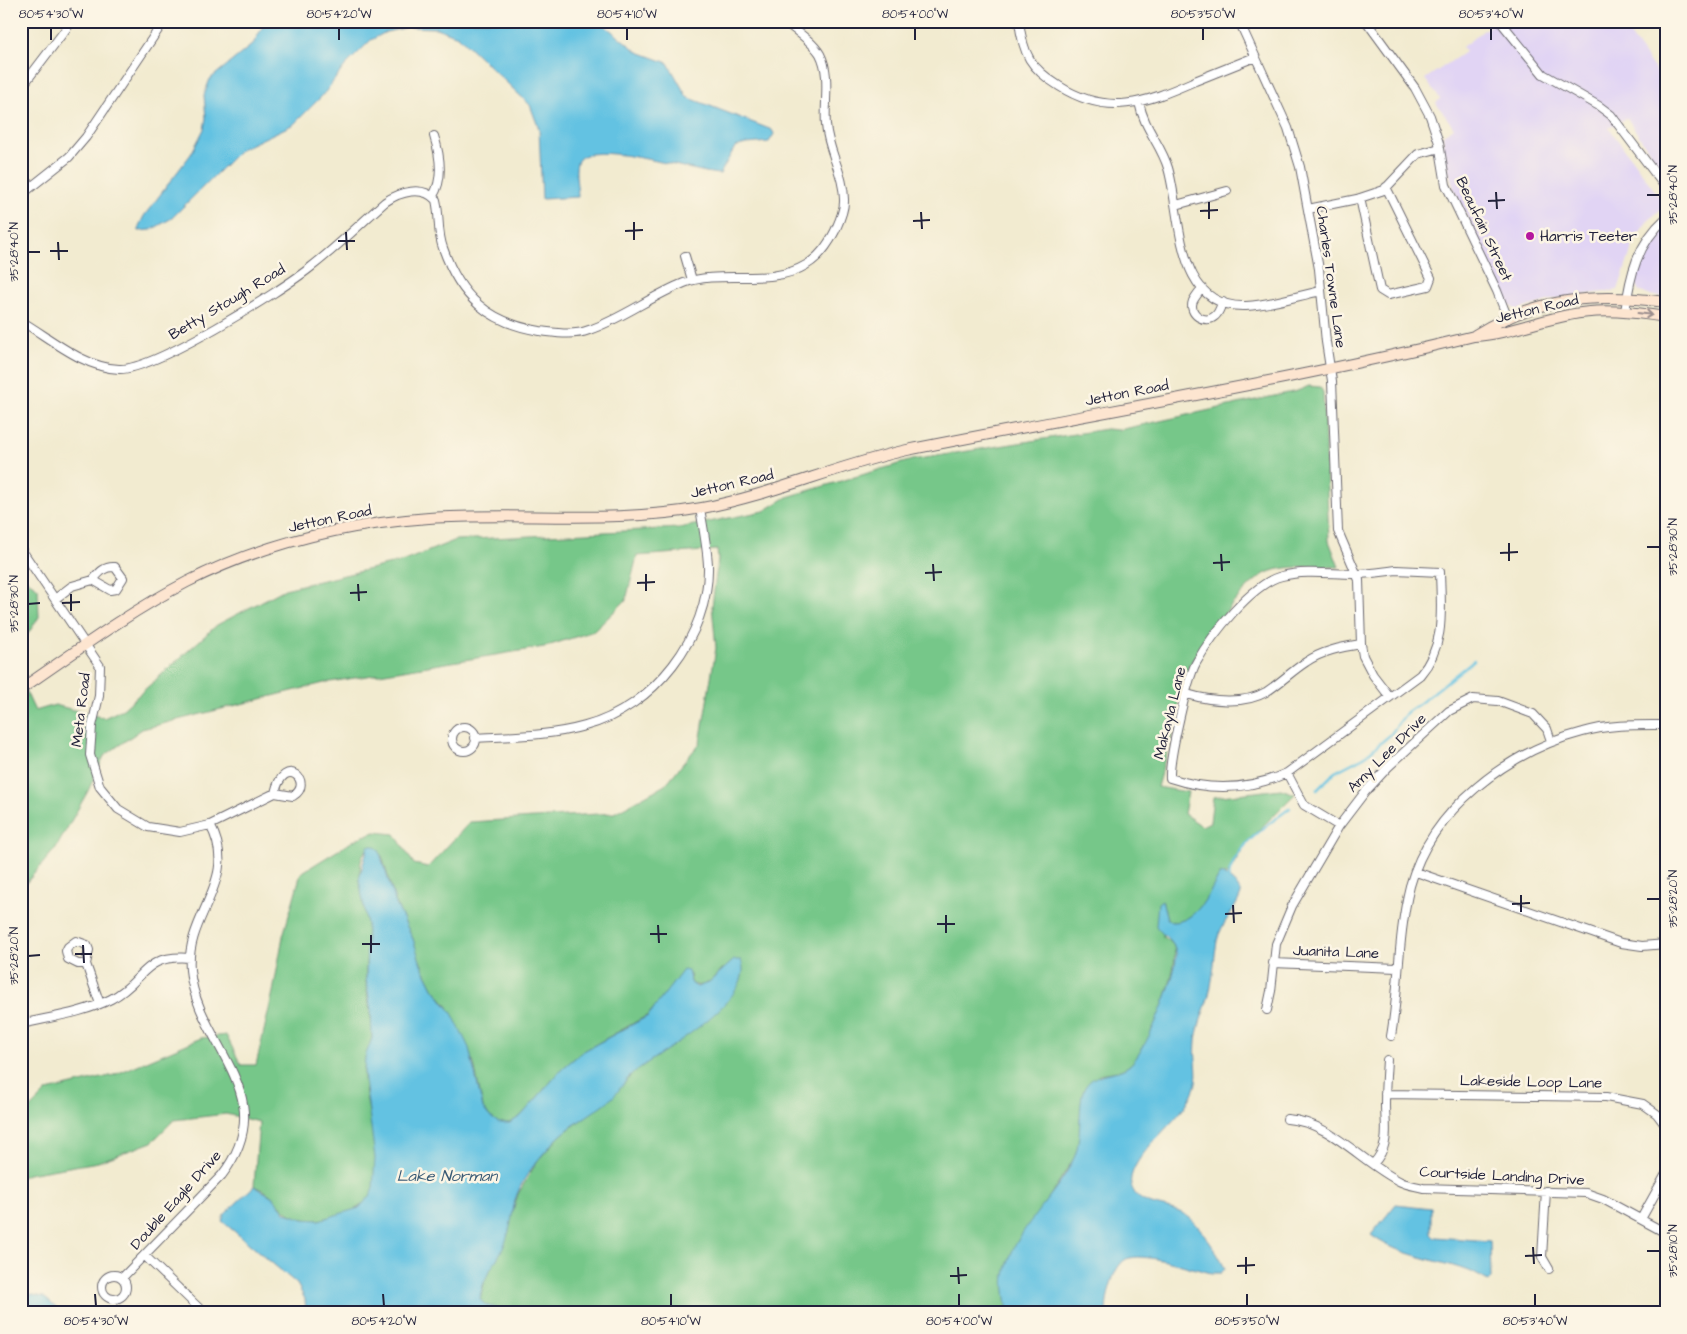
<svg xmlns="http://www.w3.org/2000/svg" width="1687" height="1334" viewBox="0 0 1687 1334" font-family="'Architects Daughter',sans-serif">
  <rect width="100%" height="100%" fill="#fcf5e5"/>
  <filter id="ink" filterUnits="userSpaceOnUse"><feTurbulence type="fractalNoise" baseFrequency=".02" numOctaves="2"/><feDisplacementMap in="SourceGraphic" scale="10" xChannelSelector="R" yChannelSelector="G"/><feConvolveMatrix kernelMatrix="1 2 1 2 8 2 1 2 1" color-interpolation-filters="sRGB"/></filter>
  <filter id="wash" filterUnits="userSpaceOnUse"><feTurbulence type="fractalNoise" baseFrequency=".0096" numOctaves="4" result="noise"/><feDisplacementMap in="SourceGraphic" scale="20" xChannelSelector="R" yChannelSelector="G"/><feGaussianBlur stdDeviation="1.12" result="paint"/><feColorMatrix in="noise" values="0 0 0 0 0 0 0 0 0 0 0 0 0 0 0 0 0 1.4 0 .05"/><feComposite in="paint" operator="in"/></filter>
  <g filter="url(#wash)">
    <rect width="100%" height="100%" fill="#f2ebd0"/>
    <!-- built -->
    <path fill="#e1d4f4" d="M1496 21H1634L1625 28 1666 85V176L1627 118 1609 128 1663 202V207L1647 222 1635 239 1618 290 1554 299 1517 310 1512 307 1509 305 1454 189 1445 158 1443 135 1454 128 1436 103 1440 99 1425 79 1465 52 1462 47Z
      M1666 228V297L1648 295 1639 291 1636 285 1641 260Z"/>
    <!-- green -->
    <path fill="#76c789" stroke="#4c7462" d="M1309 386 1320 387 1323 392 1329 541 1339 567C1317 567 1292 565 1271 571 1244 579 1188 660 1180 687 1178 694 1179 702 1178 709 1173 735 1164 761 1157 787L1188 792 1184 814 1202 826 1210 822 1213 797 1281 789 1295 794 1247 842 1228 874H1220C1209 893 1197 923 1171 922L1167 919 1162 900 1163 937 1173 944C1183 965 1149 1048 1131 1064 1123 1072 1109 1072 1099 1074L1080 1118V1137L1075 1157 1010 1257 1005 1276 1008 1313H524C511 1305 489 1313 480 1299L486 1276 503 1247 518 1194 538 1160 561 1135 612 1097 636 1070 677 1043 723 968C714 977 705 991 691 983L690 974 662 998 648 1015 582 1052 563 1068 521 1116 510 1123H499L489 1116 483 1108 474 1064 447 1005 433 988 418 957 413 939 396 904 382 856 372 846C350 854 365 904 367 921 369 941 365 961 366 981 367 1000 373 1018 372 1038 372 1044 368 1050 366 1056 364 1063 364 1071 364 1078 366 1110 385 1166 371 1195 363 1210 334 1219 318 1220 279 1222 283 1195 254 1186L259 1122 226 1114 174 1120 152 1142 98 1162 28 1174 21 1177V1111L29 1109 47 1091 114 1075 201 1038 226 1035 241 1065H256L273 992 283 936 301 873 358 838 375 832 395 834 414 864 428 867 470 822 614 813 665 785 700 743 716 648 712 606 718 560 717 550 637 556 626 600 594 631 544 647 324 683 142 729 104 756 88 791 56 848 21 889V681L35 711 55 705 104 718 123 709 217 625 285 589 404 561 456 540 679 528 764 511 787 497 912 460 1106 429 1119 430 1297 391Z
      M21 576 38 588 39 617 21 644Z"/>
    <!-- water -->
    <path fill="#64c2e2" stroke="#43728e" d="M266 21H599L638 52 668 63 687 97 772 130 774 134 769 142 746 144 735 147 720 174C699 174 584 136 577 163 574 172 578 188 578 197L542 199 539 129 530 105 458 36 436 28 409 27 386 32 371 40 344 67 323 95 294 124 241 149 172 218 151 230 139 231V226L144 216 191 154 204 129 206 118 204 95 210 79 253 44Z
      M368 846H374L379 850 396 904 413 939 421 964 433 988 452 1013 469 1048 483 1108 489 1116 499 1123H510L521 1116 563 1068 582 1052 648 1016 683 970 688 971 691 983 697 987 708 983 734 960H741C758 998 661 1052 637 1070 627 1077 621 1089 612 1098 593 1114 569 1125 552 1144 537 1160 519 1182 514 1204 512 1218 509 1235 503 1248 494 1266 482 1278 480 1299 489 1313 511 1305 524 1313H306L305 1299 297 1284 222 1221 224 1215 254 1186 273 1197 286 1213 303 1219 319 1220 359 1208 370 1196 373 1188 375 1158 364 1073 365 1057 372 1038 371 1012 366 979 367 925 359 879Z
      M1220 874C1230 877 1238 885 1241 894 1235 911 1221 923 1217 941 1214 956 1214 972 1211 986 1208 1003 1200 1018 1197 1034 1191 1068 1207 1076 1183 1109 1169 1128 1126 1163 1131 1185 1138 1211 1172 1202 1191 1219 1200 1226 1221 1258 1225 1269L1221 1273H1212C1192 1269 1149 1253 1129 1258 1113 1262 1106 1299 1106 1313H1008C1007 1301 1003 1287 1005 1275 1012 1230 1056 1198 1074 1158 1083 1138 1077 1101 1085 1087 1098 1068 1117 1077 1131 1064 1147 1049 1179 973 1176 952 1175 942 1161 934 1156 926L1158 903 1162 900 1167 919 1171 922C1197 923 1209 893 1220 874Z
      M1396 1204 1431 1208V1233L1435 1237 1490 1241 1491 1279 1488 1281C1452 1258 1407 1262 1371 1235Z
      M28 1294 44 1297 62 1313H21V1297Z"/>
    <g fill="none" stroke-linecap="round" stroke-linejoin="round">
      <!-- stream -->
      <path stroke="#64c2e2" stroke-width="2.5" d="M1317 790 1335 772 1364 757 1390 735 1407 712 1419 704 1474 660
        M1228 879C1232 847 1268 825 1290 808"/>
    </g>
  </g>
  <g filter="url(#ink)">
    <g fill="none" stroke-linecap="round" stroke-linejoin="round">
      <defs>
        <path id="street" d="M1019 21C1023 54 1030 68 1059 86 1108 117 1145 103 1195 81 1215 73 1235 65 1255 57
          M1239 21 1288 128 1300 167 1319 269 1326 342 1332 381 1338 531 1359 580 1361 644 1363 656 1373 675 1390 697
          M1366 21 1415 88 1430 116 1439 143 1446 185 1497 291 1508 319
          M1500 21 1543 74 1599 106 1611 115 1666 188
          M21 88 72 21
          M1139 102C1144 129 1161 144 1168 168 1182 215 1174 309 1246 306 1271 305 1297 296 1321 291
          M21 195 69 157 86 137 164 21
          M433 196C444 178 440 155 434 136
          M1360 198 1380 290 1388 295 1428 286 1431 278 1386 187
          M1176 205 1227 191
          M1308 209 1357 199 1384 190 1418 154 1440 148
          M685 256 692 280
          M1202 288C1199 292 1195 297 1193 301 1188 314 1205 325 1215 316 1219 313 1220 307 1223 302
          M1625 312C1630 275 1637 244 1666 218
          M21 321C50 338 84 368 119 369 153 371 281 291 311 267 337 247 360 224 385 202 400 192 422 185 436 200 440 216 437 232 443 248 460 297 489 323 540 331 557 333 573 336 589 330 622 319 651 296 684 283 722 269 770 287 806 265 820 257 828 245 835 231 839 222 844 212 844 202 845 176 828 151 826 125 824 102 831 75 820 54 812 41 796 31 784 21
          M21 549 100 666 99 696 92 726 90 755 100 787 118 809 148 827 180 832 210 825 275 793 293 796C315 783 284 753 275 793
          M1396 570 1440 572C1441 610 1446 645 1420 675L1287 773C1249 790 1209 791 1170 778 1169 758 1187 680 1196 663 1211 636 1252 583 1282 576 1306 570 1330 574 1354 574 1368 574 1382 572 1396 570Z
          M55 599 72 586 93 580 110 590 116 589 123 578 115 567C104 566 99 573 93 580
          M1187 694C1210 701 1244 705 1266 692 1280 683 1292 671 1306 662 1322 651 1342 647 1361 644
          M452 739a12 12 0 1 1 24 0a12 12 0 1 1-24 0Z
          M475 738C511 736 550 736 585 726 653 708 710 636 708 565 707 546 703 527 700 508
          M1287 773 1304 805 1339 826
          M1416 872 1621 943 1642 946 1666 944
          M1273 963 1397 968
          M86 964H78L68 959 66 951 68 947 76 941 87 945 89 950 86 964 100 1004
          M1267 1010 1271 991 1276 944 1292 906 1339 826 1365 792 1388 767 1449 711 1473 699 1498 701 1533 714 1547 729 1551 741
          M21 1024C51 1017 84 1013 111 999 146 981 141 954 190 958
          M1391 1036C1400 985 1397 938 1410 886 1431 809 1509 751 1583 732 1610 724 1638 725 1666 725
          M1385 1094 1606 1097 1643 1104 1657 1114 1666 1126
          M1287 1119C1331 1122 1362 1163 1401 1182 1407 1185 1416 1186 1423 1188L1586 1193 1603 1199 1666 1233
          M1373 1164C1391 1145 1385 1128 1385 1104 1385 1089 1386 1075 1387 1060
          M1546 1191 1542 1257 1549 1269
          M1641 1219 1666 1174
          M145 1256 204 1313
          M102 1287a12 12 0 1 1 24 0a12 12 0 1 1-24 0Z
          M122 1278 222 1175C284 1094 197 1046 190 970 185 914 241 881 210 825"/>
        <path id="secondary" d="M1475 335C1536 297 1596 293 1666 302
          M21 689C75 652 129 612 187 582 262 544 345 524 429 518 519 512 612 524 702 508 772 495 838 465 907 450 1096 412 1287 382 1474 336 1507 334 1537 321 1569 315 1601 308 1633 312 1666 317"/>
      </defs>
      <!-- street casing -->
      <use href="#street" stroke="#6b686f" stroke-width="10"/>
      <!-- secondary casing -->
      <use href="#secondary" stroke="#6b686f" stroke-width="12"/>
      <!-- street -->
      <use href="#street" stroke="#fff" stroke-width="8"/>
      <!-- secondary -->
      <use href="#secondary" stroke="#fde5d0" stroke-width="10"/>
    </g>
    <!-- one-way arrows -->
    <defs><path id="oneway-shaft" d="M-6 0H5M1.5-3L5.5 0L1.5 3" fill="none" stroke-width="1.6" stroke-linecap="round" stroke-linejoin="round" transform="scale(1.25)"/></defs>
    <use stroke="#9a8d8d" href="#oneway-shaft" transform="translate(1645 314) rotate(7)"/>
  </g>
  <!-- ticks -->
  <path fill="none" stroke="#22223b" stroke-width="2" d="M51 28V40M339 28V40M627 28V40M915 28V40M1203 28V40M1491 28V40M1496 192 1497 209M1647 195H1660M1488 201 1505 200M1209 202V219M1200 211 1218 210M921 212 922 229M913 221 930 220M634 222V240M625 231 643 230M346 232 347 250M338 241H355M58 242 59 260M50 251H68M28 252H40M1509 543V561M1647 547H1660M1500 553 1518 552M1221 554 1222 571M1213 563 1230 562M933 564 934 581M925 573 942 572M646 574V591M637 583 655 582M358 584 359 601M350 593 367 592M71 594V611M62 603 80 602M28 604 40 603M1521 895V912M1647 899H1660M1512 904 1530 903M1233 905 1234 923M1225 914 1242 913M946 915V933M937 924H955M658 925 659 943M650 934H667M371 935V953M362 944H380M83 945 84 963M75 954H92M28 956 40 955M1533 1247 1534 1264M1647 1251H1660M1525 1256 1542 1255M1246 1257V1274M1237 1266 1255 1265M958 1267 959 1284M950 1276 967 1275M95 1294 96 1306M383 1294 384 1306M671 1294V1306M959 1294V1306M1247 1294V1306M1535 1294V1306"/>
  <!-- markers -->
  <circle fill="#b5179e" stroke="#fcf5e5" stroke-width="2" cx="1530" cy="236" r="5"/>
  <g text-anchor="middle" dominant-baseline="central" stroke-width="5" stroke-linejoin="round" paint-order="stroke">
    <!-- street labels -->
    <g font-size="15" fill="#22223b" stroke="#fcf5e5">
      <text transform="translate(1484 229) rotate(65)">Beaufain Street</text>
      <text transform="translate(1331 277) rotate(82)">Charles Towne Lane</text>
      <text transform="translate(227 302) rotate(-31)">Betty Stough Road</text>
      <text transform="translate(1537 309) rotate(-13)">Jetton Road</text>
      <text transform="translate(1127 393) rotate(-11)">Jetton Road</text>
      <text transform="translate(732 484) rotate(-13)">Jetton Road</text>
      <text transform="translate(330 519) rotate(-12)">Jetton Road</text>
      <text transform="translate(81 710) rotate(-83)">Meta Road</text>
      <text transform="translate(1170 713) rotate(-76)">Makayla Lane</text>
      <text transform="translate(1387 753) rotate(-45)">Amy Lee Drive</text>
      <text transform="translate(1336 952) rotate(2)">Juanita Lane</text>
      <text transform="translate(1531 1082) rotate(1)">Lakeside Loop Lane</text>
      <text transform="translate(1502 1176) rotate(3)">Courtside Landing Drive</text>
      <text transform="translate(176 1200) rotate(-48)">Double Eagle Drive</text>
    </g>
    <!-- poi labels -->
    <g font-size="15" fill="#22223b" stroke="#fcf5e5" text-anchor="start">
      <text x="1540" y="236">Harris Teeter</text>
    </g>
    <!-- water labels -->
    <g font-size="16" font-style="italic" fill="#395a75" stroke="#fcf5e5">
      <text x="447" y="1176">Lake Norman</text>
    </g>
  </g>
  <!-- margin -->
  <rect width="1687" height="1334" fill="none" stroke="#fcf5e5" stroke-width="55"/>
  <rect x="28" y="28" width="1632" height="1278" fill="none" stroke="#22223b" stroke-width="2"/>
  <g font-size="12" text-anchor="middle" fill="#22223b">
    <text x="51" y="18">80°54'30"W</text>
    <text x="339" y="18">80°54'20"W</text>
    <text x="627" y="18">80°54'10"W</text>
    <text x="915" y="18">80°54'00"W</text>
    <text x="1203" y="18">80°53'50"W</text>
    <text x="1491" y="18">80°53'40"W</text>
    <text transform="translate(1673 195) rotate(-90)" y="4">35°28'40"N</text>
    <text transform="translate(14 252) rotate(-90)" y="4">35°28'40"N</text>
    <text transform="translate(1673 547) rotate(-90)" y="4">35°28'30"N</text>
    <text transform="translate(14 604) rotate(-90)" y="4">35°28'30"N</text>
    <text transform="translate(1673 899) rotate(-90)" y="4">35°28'20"N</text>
    <text transform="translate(14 956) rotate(-90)" y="4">35°28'20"N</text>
    <text transform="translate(1673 1251) rotate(-90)" y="4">35°28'10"N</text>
    <text x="96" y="1325">80°54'30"W</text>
    <text x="384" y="1325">80°54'20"W</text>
    <text x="671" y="1325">80°54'10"W</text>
    <text x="959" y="1325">80°54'00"W</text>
    <text x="1247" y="1325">80°53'50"W</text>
    <text x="1535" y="1325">80°53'40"W</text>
  </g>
</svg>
